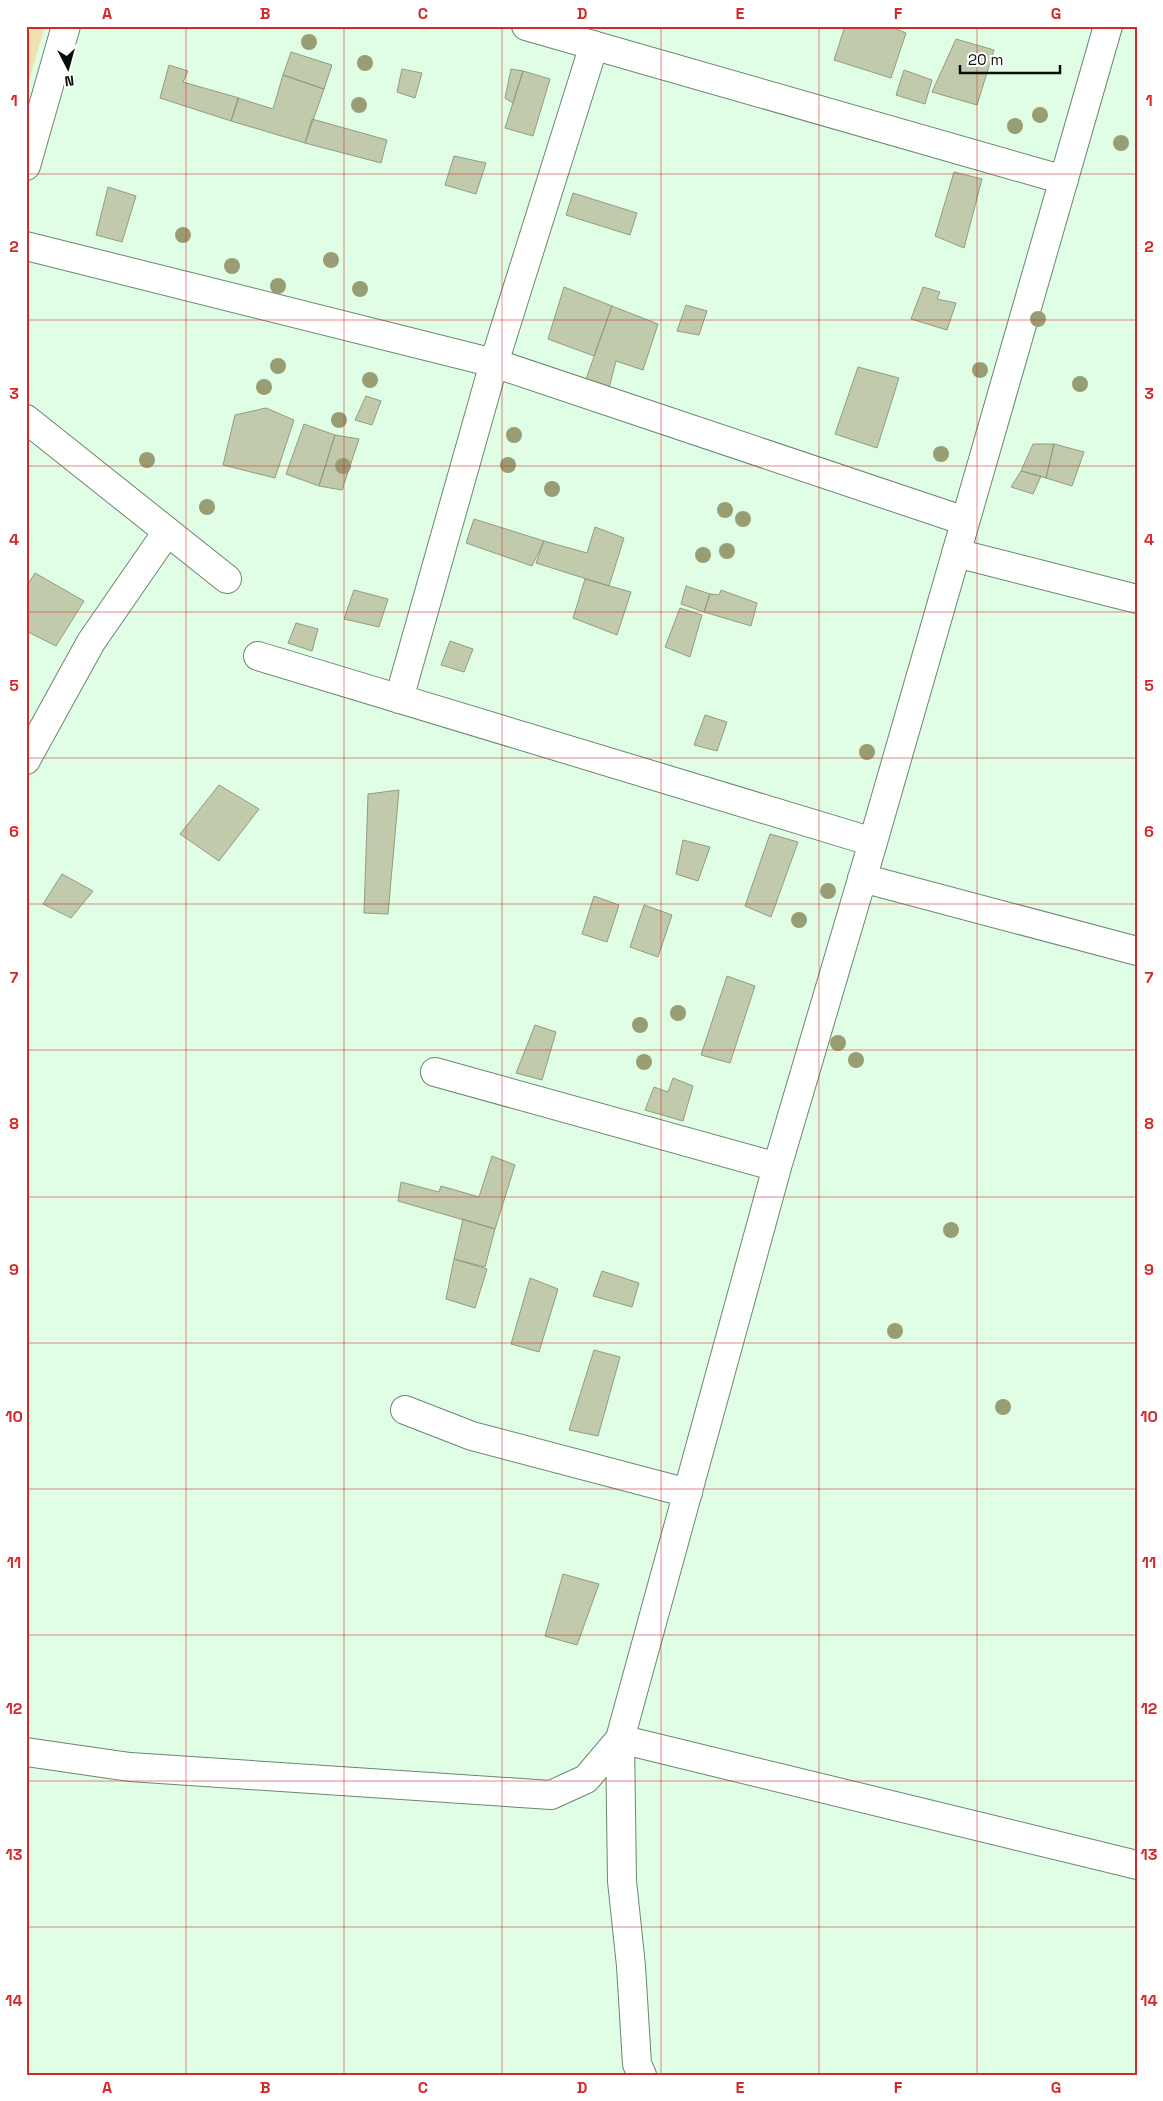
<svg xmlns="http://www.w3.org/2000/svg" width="1163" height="2101" viewBox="0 0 1163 2101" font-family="'Space Grotesk',sans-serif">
  <rect width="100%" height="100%" fill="#e0fee5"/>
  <!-- green -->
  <path fill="#f2e1b0" d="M26 26H45L26 91Z"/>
  <!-- building -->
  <path fill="#c1caaa" stroke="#939c7e" d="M845 26H889L906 33 891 78 834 60Z
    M956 39 994 50 977 105 932 92Z
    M291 52 332 65 324 89 283 75Z
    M169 65 188 71 183 82 239 98 231 121 160 98Z
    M402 69 422 73 415 98 397 92Z
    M511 69 523 71 513 103 505 98Z
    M904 70 932 80 925 104 896 95Z
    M523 71 550 79 533 136 505 128Z
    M283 75 324 89 305 143 231 121 238 98 273 109Z
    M312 119 387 140 381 163 305 143Z
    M454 156 486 163 476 194 445 185Z
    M954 172 982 179 964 248 935 236Z
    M108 187 136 196 122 242 96 235Z
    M573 193 637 213 630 235 566 215Z
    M564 287 612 306 594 356 548 339Z
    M923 287 940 292 937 299 956 303 947 330 911 319Z
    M686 305 707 311 699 335 677 331Z
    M612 306 658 324 643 370 616 361 609 388 586 379Z
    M858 367 899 378 877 448 835 434Z
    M366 396 381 401 372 425 355 420Z
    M266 408 294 420 275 478 223 465 235 415Z
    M304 424 335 435 319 486 286 474Z
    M335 435 359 439 342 490 319 486Z
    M1033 444H1054L1046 478 1021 471Z
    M1054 444 1084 452 1072 486 1046 478Z
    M1021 471 1041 476 1033 494 1011 487Z
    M474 519 544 541 532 566 466 543Z
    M595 527 624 538 609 586 536 563 544 541 587 553Z
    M35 573 84 601 56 646 26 631V587Z
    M585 579 631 592 617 635 573 618Z
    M686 586 710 594 704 612 681 604Z
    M354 590 388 599 379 627 344 619Z
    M721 590 757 603 751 626 704 612 710 594 719 595Z
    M680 608 702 615 690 657 665 647Z
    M296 623 318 629 312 651 288 643Z
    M450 641 473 649 464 672 441 665Z
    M705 715 727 722 717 751 694 745Z
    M219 785 259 809 219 861 180 834Z
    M399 790 388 914 364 913 368 794Z
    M770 834 798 842 771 917 745 906Z
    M683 840 710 847 698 881 676 874Z
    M62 874 93 891 71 918 43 904Z
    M594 896 619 905 607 942 582 934Z
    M644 905 672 915 658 957 630 947Z
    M727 976 755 986 730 1063 701 1055Z
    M535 1025 556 1032 542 1080 516 1073Z
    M673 1078 693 1086 683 1121 645 1110 654 1087 668 1092Z
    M492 1156 515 1165 495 1229 398 1201 401 1182 439 1192 441 1186 479 1197Z
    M463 1219 495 1229 485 1267 454 1259Z
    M454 1259 487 1269 475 1308 446 1299Z
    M602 1271 639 1283 632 1307 593 1296Z
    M530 1278 558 1289 539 1352 511 1344Z
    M594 1350 620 1357 598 1436 569 1430Z
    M563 1574 599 1584 577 1645 545 1636Z"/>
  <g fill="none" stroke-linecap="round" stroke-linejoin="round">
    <defs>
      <path id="minor" d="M526 26 1064 180
        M26 166 66 26
        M26 246 494 363 965 521
        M26 419 227 579
        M956 553 1137 599
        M258 656 873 842
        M399 699 494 363 594 45
        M26 760 91 642 167 532
        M862 878 1137 951
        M435 1072 777 1167
        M405 1410 472 1436 688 1493
        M26 1752 130 1767 551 1795 586 1779 620 1739 777 1167 873 842 1108 26
        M642 2075 637 2064 631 1966 622 1881 620 1739 1137 1865"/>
    </defs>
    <!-- minor casing -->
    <use href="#minor" stroke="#6c8671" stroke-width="30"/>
    <!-- minor -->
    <use href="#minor" stroke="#fff" stroke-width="28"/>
  </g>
  <!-- trees -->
  <g fill="#989d74">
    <circle cx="309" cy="42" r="8"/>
    <circle cx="365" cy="63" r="8"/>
    <circle cx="359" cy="105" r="8"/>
    <circle cx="1040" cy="115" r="8"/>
    <circle cx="1015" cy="126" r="8"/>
    <circle cx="1121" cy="143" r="8"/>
    <circle cx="183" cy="235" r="8"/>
    <circle cx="331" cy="260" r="8"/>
    <circle cx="232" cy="266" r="8"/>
    <circle cx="278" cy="286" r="8"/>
    <circle cx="360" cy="289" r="8"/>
    <circle cx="1038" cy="319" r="8"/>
    <circle cx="278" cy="366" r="8"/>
    <circle cx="980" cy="370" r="8"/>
    <circle cx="370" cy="380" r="8"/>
    <circle cx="1080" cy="384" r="8"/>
    <circle cx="264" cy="387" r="8"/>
    <circle cx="339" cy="420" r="8"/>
    <circle cx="514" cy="435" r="8"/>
    <circle cx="941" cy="454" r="8"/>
    <circle cx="147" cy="460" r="8"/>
    <circle cx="508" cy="465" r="8"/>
    <circle cx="343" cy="466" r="8"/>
    <circle cx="552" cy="489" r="8"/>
    <circle cx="207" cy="507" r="8"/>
    <circle cx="725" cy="510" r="8"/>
    <circle cx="743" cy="519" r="8"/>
    <circle cx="727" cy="551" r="8"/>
    <circle cx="703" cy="555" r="8"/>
    <circle cx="867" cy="752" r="8"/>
    <circle cx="828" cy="891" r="8"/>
    <circle cx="799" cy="920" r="8"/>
    <circle cx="678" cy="1013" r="8"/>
    <circle cx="640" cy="1025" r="8"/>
    <circle cx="838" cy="1043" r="8"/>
    <circle cx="856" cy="1060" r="8"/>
    <circle cx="644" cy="1062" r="8"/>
    <circle cx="951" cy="1230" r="8"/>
    <circle cx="895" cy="1331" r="8"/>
    <circle cx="1003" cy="1407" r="8"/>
  </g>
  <!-- grid -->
  <path fill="none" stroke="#d62828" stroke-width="1" stroke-opacity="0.55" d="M186 26V2075M344 26V2075M502 26V2075M661 26V2075M819 26V2075M977 26V2075M26 174H1137M26 320H1137M26 466H1137M26 612H1137M26 758H1137M26 904H1137M26 1050H1137M26 1197H1137M26 1343H1137M26 1489H1137M26 1635H1137M26 1781H1137M26 1927H1137"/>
  <!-- border -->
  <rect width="1163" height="2101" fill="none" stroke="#ffffff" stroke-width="55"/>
  <!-- north arrow -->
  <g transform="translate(68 68) rotate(174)" stroke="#ffffff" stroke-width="4" paint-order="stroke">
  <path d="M0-4L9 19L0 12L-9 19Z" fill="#050e07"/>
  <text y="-8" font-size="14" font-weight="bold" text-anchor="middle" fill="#050e07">N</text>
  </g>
  <!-- scale -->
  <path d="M960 65v8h100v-8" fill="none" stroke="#050e07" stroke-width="2.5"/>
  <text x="968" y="65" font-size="15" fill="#050e07" stroke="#ffffff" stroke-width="4" paint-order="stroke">20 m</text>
  <rect x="28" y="28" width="1108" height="2046" fill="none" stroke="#d62828" stroke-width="2"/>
  <g font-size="16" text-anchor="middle" font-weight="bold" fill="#d62828">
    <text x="107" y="19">A</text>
    <text x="265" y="19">B</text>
    <text x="423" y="19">C</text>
    <text x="582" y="19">D</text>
    <text x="740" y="19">E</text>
    <text x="898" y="19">F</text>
    <text x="1056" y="19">G</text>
    <text x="14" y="106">1</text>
    <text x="1149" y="106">1</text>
    <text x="14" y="252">2</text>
    <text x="1149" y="252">2</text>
    <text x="14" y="399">3</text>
    <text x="1149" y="399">3</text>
    <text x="14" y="545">4</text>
    <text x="1149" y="545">4</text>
    <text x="14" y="691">5</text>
    <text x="1149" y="691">5</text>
    <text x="14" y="837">6</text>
    <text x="1149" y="837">6</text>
    <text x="14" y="983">7</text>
    <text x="1149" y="983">7</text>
    <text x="14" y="1129">8</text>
    <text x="1149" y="1129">8</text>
    <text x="14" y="1275">9</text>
    <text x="1149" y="1275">9</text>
    <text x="14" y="1422">10</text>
    <text x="1149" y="1422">10</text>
    <text x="14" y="1568">11</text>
    <text x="1149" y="1568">11</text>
    <text x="14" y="1714">12</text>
    <text x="1149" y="1714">12</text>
    <text x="14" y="1860">13</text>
    <text x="1149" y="1860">13</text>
    <text x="14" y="2006">14</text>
    <text x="1149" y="2006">14</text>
    <text x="107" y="2093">A</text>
    <text x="265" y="2093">B</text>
    <text x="423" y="2093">C</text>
    <text x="582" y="2093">D</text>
    <text x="740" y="2093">E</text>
    <text x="898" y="2093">F</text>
    <text x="1056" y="2093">G</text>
  </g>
</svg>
